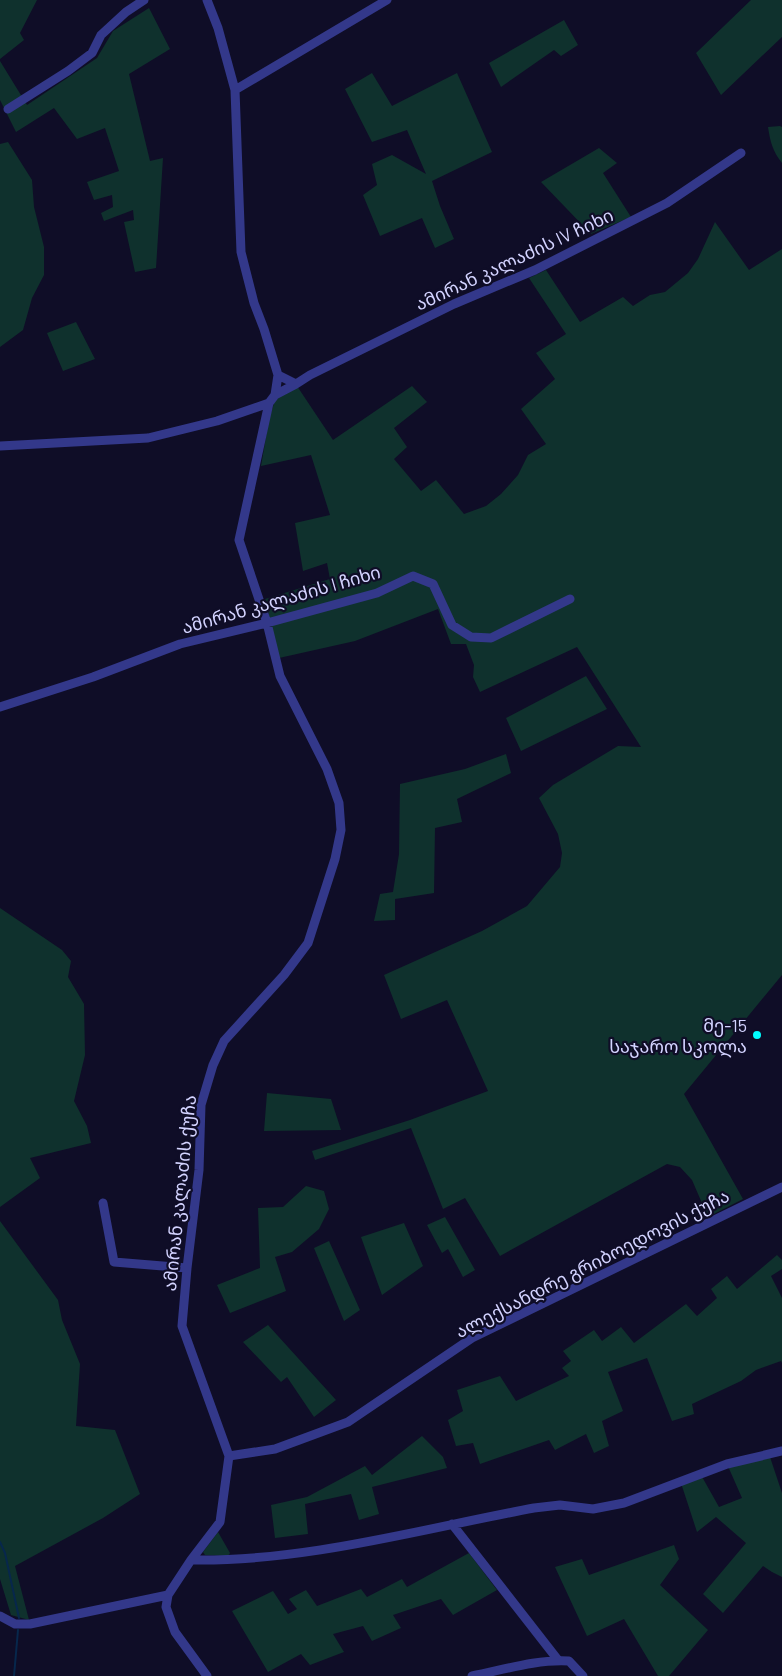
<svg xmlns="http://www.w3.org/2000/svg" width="782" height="1676" viewBox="0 0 782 1676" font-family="Barlow,'Noto Sans Georgian',sans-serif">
  <rect width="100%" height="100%" fill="#0f0d27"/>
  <!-- green -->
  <path fill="#0f312d" d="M0 0H37L20 33 24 40 0 59Z
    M751 0H782V37L721 95 696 53Z
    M149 8 170 49 129 74 150 161 163 158 156 268 135 272 124 222 134 220 133 210 104 221 101 213 113 207 112 195 94 200 87 182 119 171 105 128 77 139 54 108 16 132 0 100V61L27 105 97 58 113 31Z
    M564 20 578 45 561 56 554 50 501 87 489 63Z
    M372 73 392 106 457 73 492 152 432 181 440 206 454 239 435 248 422 218 380 236 363 195 377 185 372 164 392 155 426 174 407 130 372 142 345 89Z
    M780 126 782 127V163C773 152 770 141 768 127Z
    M8 142 32 180 34 207 44 247V275L32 298 23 330 0 347V144Z
    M599 148 617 163 603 173 631 217 591 234 541 182Z
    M715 222 749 270 782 249V975L684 1094 743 1199 708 1217 692 1180 680 1167 667 1164 500 1256 465 1198 443 1209 411 1128 315 1160 312 1151 410 1120 488 1091 447 1000 401 1019 384 975 482 931 527 906 560 867 562 853 558 834 539 798 553 785 618 746 641 747 577 647 480 692 473 677 474 665 466 644H451L438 609 355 641 279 658 265 599 330 579 327 563 303 571 295 523 330 515 311 455 261 466 269 419 275 400 297 386 333 440 412 386 427 402 394 428 407 447 394 459 421 491 436 480 464 514 486 506 501 494 518 475 528 455 546 444 521 409 555 379 536 353 566 334 529 278 546 270 580 322 623 297 633 306 650 295 665 292 688 273 698 259Z
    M76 322 95 359 63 371 47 333Z
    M586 676 607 709 521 751 506 718Z
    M506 754 511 773 457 799 462 822 435 828 434 893 395 899V920L374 921 380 894 393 892 399 854 400 784 465 769Z
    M0 908 62 950 71 961 68 977 84 1004 85 1055 74 1101 87 1126 91 1143 30 1158 40 1178 0 1207Z
    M267 1093 331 1099 341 1130 264 1131Z
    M306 1186 324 1191 329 1209 319 1229 292 1252 275 1257 286 1291 230 1313 217 1285 260 1268 258 1208 283 1207Z
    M445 1217 475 1270 463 1277 448 1249 442 1253 427 1225Z
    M0 1221 58 1300 62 1320 80 1364 76 1426 115 1430 140 1494 103 1518 15 1566 29 1620 11 1615 0 1579Z
    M404 1223 423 1266 382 1295 361 1237Z
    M329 1241 360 1310 344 1321 314 1248Z
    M777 1255 782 1260V1269L771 1276 782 1298V1363L781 1361 756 1370 741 1381 692 1404 694 1414 672 1421 647 1358 608 1372 623 1411 602 1421 609 1446 594 1453 586 1434 555 1450 549 1440 480 1464 473 1443 456 1446 448 1420 463 1411 457 1390 500 1376 516 1401 569 1376 562 1368 571 1361 563 1351 594 1330 602 1341 621 1327 634 1343 686 1304 697 1316 717 1298 711 1289 727 1276 737 1289Z
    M268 1325 336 1400 314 1417 287 1377 281 1382 243 1342Z
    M422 1436 443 1457 447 1468 372 1487 379 1514 359 1520 351 1494 305 1504 308 1534 275 1538 271 1505 307 1497 365 1466 372 1475Z
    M769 1454 782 1493V1577L772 1572 763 1566 723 1613 703 1594 746 1543 716 1517 697 1532 681 1483 701 1475 719 1507 742 1498 727 1464Z
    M218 1532 230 1553 228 1556 205 1555 203 1552Z
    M674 1545 679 1559 660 1585 708 1630 669 1676H658L624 1619 587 1636 555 1567 582 1559 589 1575Z
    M469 1553 497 1590 453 1615 441 1599 393 1615 401 1628 372 1641 363 1626 333 1634 344 1652 310 1665 301 1654 268 1672 232 1611 273 1591 288 1614 297 1609 289 1599 306 1590 317 1606 361 1589 367 1597 402 1579 407 1587Z"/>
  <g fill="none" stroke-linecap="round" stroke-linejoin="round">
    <!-- stream -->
    <path stroke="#07274c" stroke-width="2" d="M0 1542 5 1553 19 1618
      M14 1676 18 1630"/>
    <!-- minor -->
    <path stroke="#33388a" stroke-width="9" d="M235 90 387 0
      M8 109 68 71 92 53 101 35 126 12 144 0
      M278 375 296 384 310 375 454 304 535 270 667 203 741 153
      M275 395 296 384
      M0 446 148 438 217 421 269 403
      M0 707 93 677 180 644 267 623 377 593 413 576 433 584 452 625 471 637 491 638 570 599
      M103 1203 114 1262 187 1268
      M229 1456 275 1449 348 1422 472 1338 782 1187
      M452 1524 558 1660
      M191 1560C306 1562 421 1529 534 1508L560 1505 593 1509 624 1503 727 1464 782 1451
      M0 1616 15 1624H30L168 1595
      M207 1676 175 1632 166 1607 168 1595 191 1560 220 1522 229 1456 182 1326 187 1268 199 1170 201 1105 213 1065 224 1041 284 975 308 943 335 859 341 830 339 803 327 769 280 676 267 623 239 540 269 403 275 395 278 375 264 329 254 303 241 252 235 90 218 28 207 0
      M472 1676C503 1670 537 1659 569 1661L583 1676"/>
  </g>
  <!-- markers -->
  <circle fill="#00fdfe" stroke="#0f0d27" stroke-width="2" cx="757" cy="1035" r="5"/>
  <g text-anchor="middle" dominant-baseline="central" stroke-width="4.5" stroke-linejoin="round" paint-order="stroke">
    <!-- street labels -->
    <g font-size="18" fill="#d3d3ff" stroke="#0f0d27">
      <text transform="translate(514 259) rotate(-25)">ამირან კალაძის IV ჩიხი</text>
      <text transform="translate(281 599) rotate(-16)">ამირან კალაძის I ჩიხი</text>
      <text transform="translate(179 1193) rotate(-84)">ამირან კალაძის ქუჩა</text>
      <text transform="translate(592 1263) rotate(-27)">ალექსანდრე გრიბოედოვის ქუჩა</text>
    </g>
    <!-- poi labels -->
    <g font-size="18" fill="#d3d3ff" stroke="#0f0d27" text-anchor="end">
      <text x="747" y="1025">მე-15<tspan x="747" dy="21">საჯარო სკოლა</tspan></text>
    </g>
  </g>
</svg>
